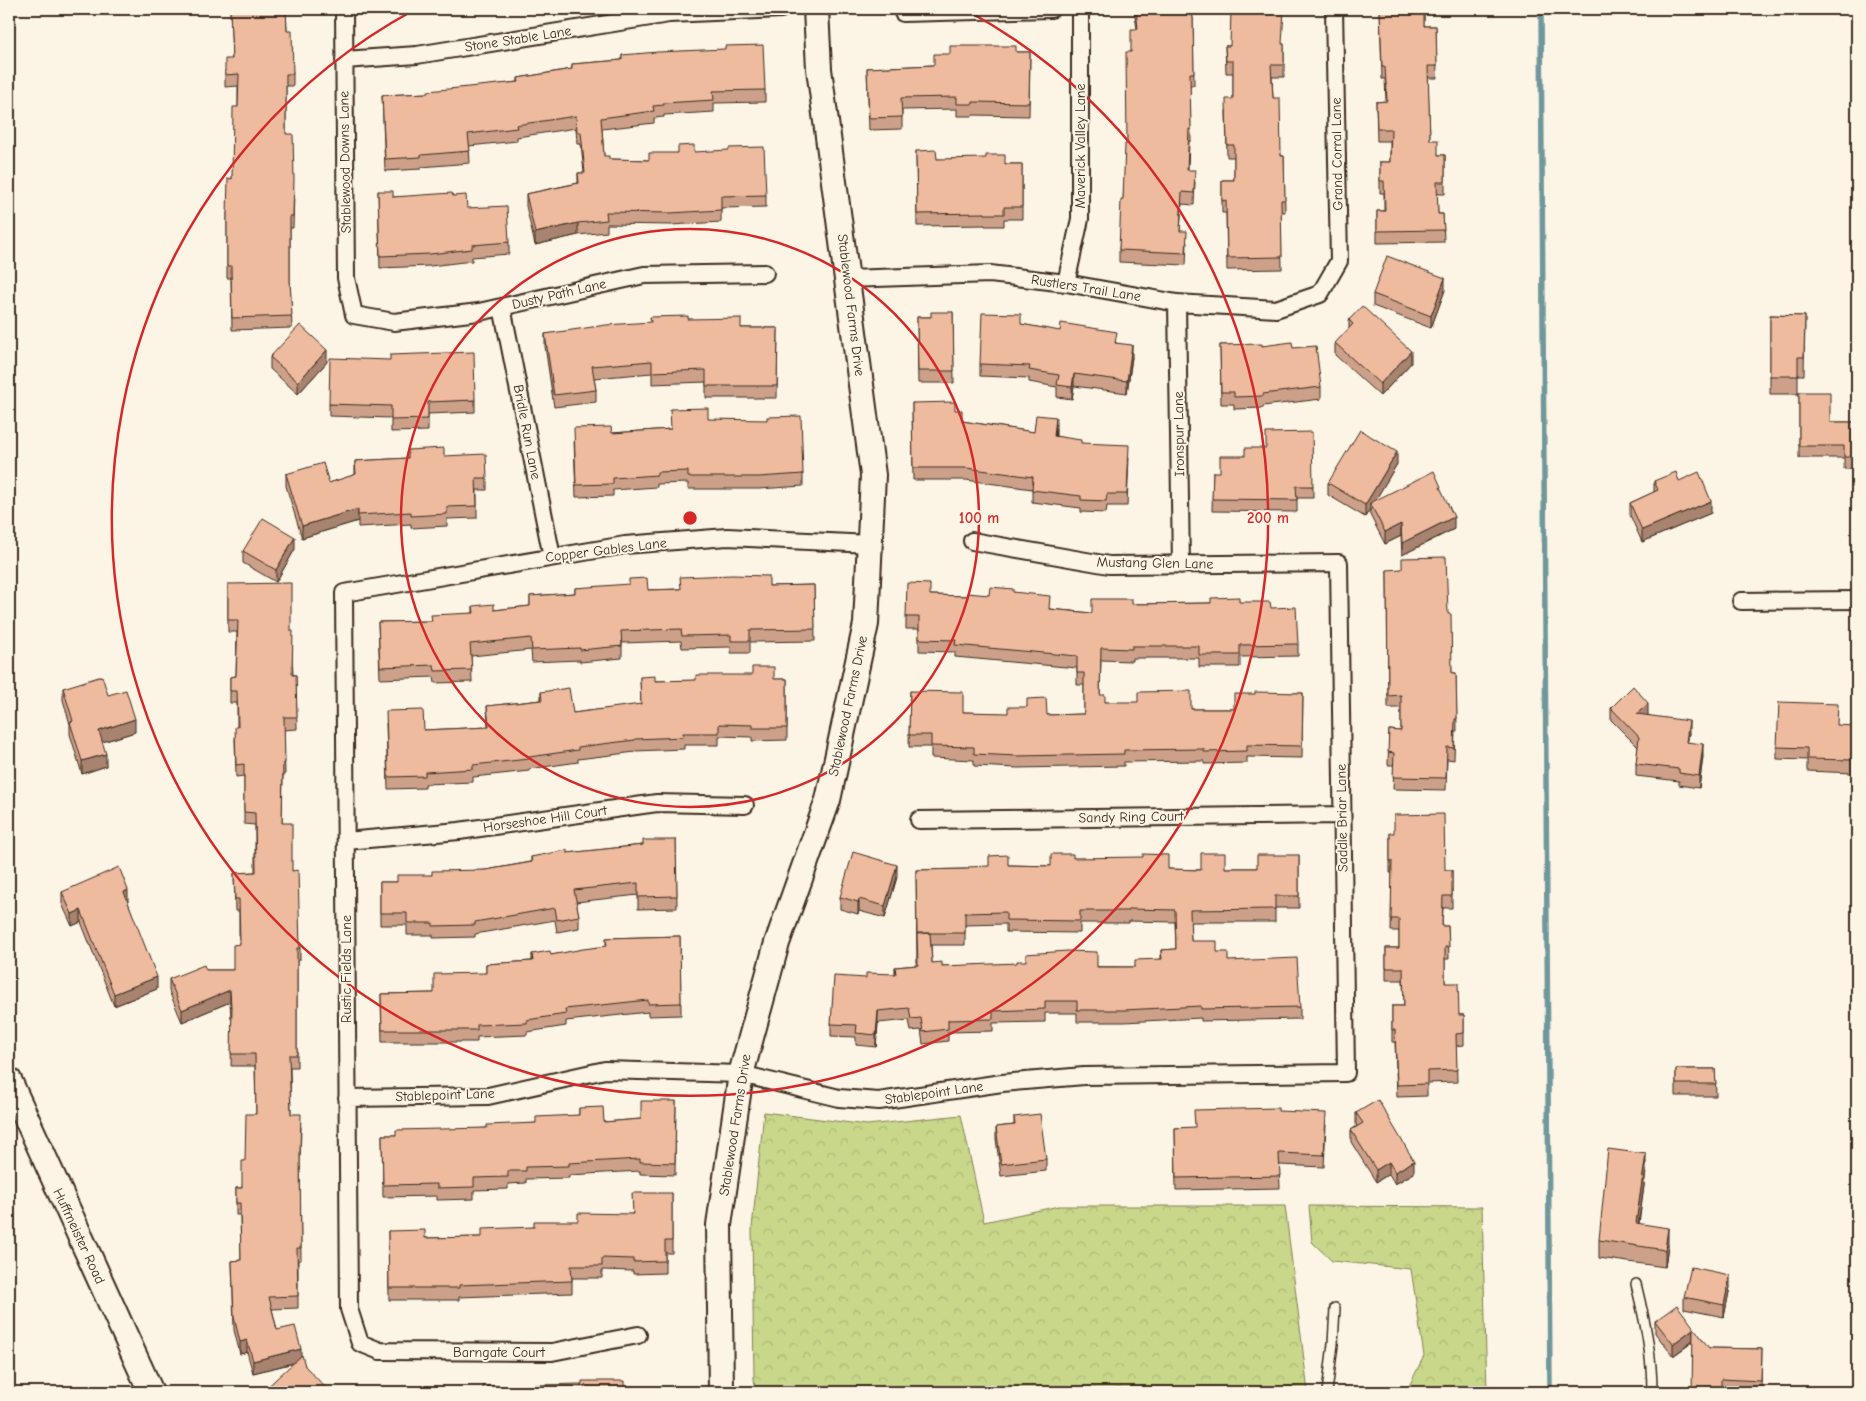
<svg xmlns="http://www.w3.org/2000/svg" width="1866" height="1401" viewBox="0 0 1866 1401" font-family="'Comic Neue',sans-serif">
  <defs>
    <pattern id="forest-crowns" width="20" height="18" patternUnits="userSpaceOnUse" patternTransform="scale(1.25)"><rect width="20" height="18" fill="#c8d78a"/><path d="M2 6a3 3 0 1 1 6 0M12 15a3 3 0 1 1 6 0" fill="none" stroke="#adb977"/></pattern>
  </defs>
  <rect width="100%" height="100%" fill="#fcf5e5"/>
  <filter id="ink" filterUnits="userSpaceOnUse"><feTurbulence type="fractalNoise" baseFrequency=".02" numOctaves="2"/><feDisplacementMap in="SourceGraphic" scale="10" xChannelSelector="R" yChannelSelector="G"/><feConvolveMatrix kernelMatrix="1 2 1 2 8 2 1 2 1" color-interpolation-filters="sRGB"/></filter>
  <g filter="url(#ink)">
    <!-- forest -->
    <path fill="url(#forest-crowns)" stroke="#828054" d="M764 1112 867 1125 961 1115 984 1222 1059 1206H1285L1308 1392H756L754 1379 752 1228Z
      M1309 1206 1482 1207 1487 1392H1406L1424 1356 1411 1269 1332 1261 1312 1242Z"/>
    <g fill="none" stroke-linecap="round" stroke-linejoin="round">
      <!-- stream -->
      <path stroke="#6f979b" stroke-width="5.5" d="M1541 9 1550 1392"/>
      <defs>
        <path id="lane" d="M1636 1284C1645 1321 1652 1354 1652 1392
          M1327 1392 1333 1344 1335 1308"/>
        <path id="street" d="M344 9 346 278 354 315 394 322 479 312 644 275 765 273
          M903 13 1051 9
          M344 60 417 55 669 14 781 9
          M848 279 990 274 1066 283 1177 303 1276 309 1320 294 1339 261 1334 9
          M1066 283 1080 219V9
          M1177 303 1181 565
          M502 307 552 557
          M1741 601 1857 600
          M919 820 1342 815
          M346 841 459 831 657 803 745 805
          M347 1098 488 1096 605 1070 741 1074 839 1098 879 1101 1002 1083 1084 1076 1346 1073 1339 563 1109 565 972 541
          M638 1335 552 1352 380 1351 360 1343 349 1309 344 593 625 545 727 537 870 544"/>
        <path id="secondary" d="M9 1080 151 1392
          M721 1392 719 1225 741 1074 777 943 828 800 866 624 873 475 819 69 816 9"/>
      </defs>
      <!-- lane casing -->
      <use href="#lane" stroke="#3b2a1e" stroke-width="12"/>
      <!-- street casing -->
      <use href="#street" stroke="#3b2a1e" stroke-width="20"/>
      <!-- secondary casing -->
      <use href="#secondary" stroke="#3b2a1e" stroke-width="28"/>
      <!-- lane -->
      <use href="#lane" stroke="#fcf5e5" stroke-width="9"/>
      <!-- street -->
      <use href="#street" stroke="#fcf5e5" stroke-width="16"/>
      <!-- secondary -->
      <use href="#secondary" stroke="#fcf5e5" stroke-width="24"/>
    </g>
    <!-- wall -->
    <path fill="#cda189" stroke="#3b2a1e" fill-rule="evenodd" d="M230 9H286L287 31 293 74V86H286V134L294 192 293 228H290V281L292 328 232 330 231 278H227V214L232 179 238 107V86L225 87V71L232 59Z
      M1134 9H1191L1193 18 1194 85H1190L1191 141H1189L1188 170 1195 182 1194 205 1182 204 1180 231 1187 243 1186 265 1119 262V250L1123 200 1127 144 1131 52 1137 29Z
      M1380 9H1424V26H1436L1437 78H1428L1430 140 1438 155H1445V194H1437L1438 214H1443L1444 242 1377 243V211H1384V193H1380V162H1390V141H1377L1376 102 1386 101 1385 79H1382Z
      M1284 44V77H1272L1273 98 1281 156H1284L1285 212H1281L1282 269 1227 270 1226 213H1222V180H1234V157H1227L1226 111 1233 99V73H1226L1225 46Z
      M1016 52H1030L1029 116 973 115V116H957V109L902 110V129L869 130 867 68 934 65Z
      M622 55 765 90V102L714 103V112L664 115V117L654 118V123L602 129 604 156 609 159 649 160 678 153 694 152 766 195V207L721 208V222L671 225 607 224V232L578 235 535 245 526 206V194L578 183V173H584L581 144H577L576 128 517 137V141L469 146 470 163 421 167V169L385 171 382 95 428 93 518 82V78L572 69V64L622 60Z
      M916 151 937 159 1005 164H1022V219H1004V226H985V225L917 226Z
      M378 191 393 197 453 196 509 242V254L472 257V261L430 266 380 268Z
      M1445 290 1431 328 1373 306V294Z
      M953 312 954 383H918L917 317H931Z
      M1770 315 1805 316 1804 375H1798V394H1770Z
      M688 319 741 328H778L777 398H706V382L652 384V373L594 378 596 390V402L554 407 545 346V334Z
      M1349 320 1411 363 1380 396 1335 355V343L1349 329Z
      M1021 324 1117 343 1132 357 1127 393 1074 386 1072 399 1057 397V387L1029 382V378L980 376V364Z
      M1220 345 1262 346 1293 348 1321 387V399L1263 406V408L1234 409V404H1221Z
      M270 357 327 362 298 394 270 369Z
      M1799 392 1830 422H1857V469H1844V458H1799Z
      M475 400V412L428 414V431L391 432V418L329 416V404Z
      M912 403 955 410 962 421 1034 432 1056 429V436L1129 457 1127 506H1107L1106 513 1081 512V508L1032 502V489L966 480H913Z
      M708 419 803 474V486L759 489H688V483L657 484V487L613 490V496L576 497 574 440 612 433 671 429Z
      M408 450 444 456 487 478V490H477V518L447 519V526L411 528V524L358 527V521L302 538 286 486V474L329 483 355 475V461L408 458Z
      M1397 464 1375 500 1441 491 1454 529 1402 555 1401 536 1385 544 1370 515V509L1365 517 1328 495V483Z
      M1213 472 1313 486V498H1297V512L1212 511Z
      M1654 481H1679L1711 513 1642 542 1630 515V503L1654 492Z
      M295 549 276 582 243 563V551Z
      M1387 570 1448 614 1452 673H1456L1457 731H1455L1454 760 1447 759 1446 790 1393 789 1394 765H1388L1389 730 1401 731V708H1388Z
      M228 584 291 631 293 675H296L297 729 284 730 285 775H283L282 823 292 871 300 948V960H297V1067H290L291 1114 301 1127 300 1161 301 1260H298V1308L272 1309 277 1330 301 1357 305 1366 327 1392 294 1363 253 1373 247 1352 240 1354 234 1330 232 1261 241 1260 240 1215H236V1188H242L245 1161 256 1114 255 1066H231L232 1019H231L230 1002 182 1022 169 991V979L206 970H233L239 944V911H235L234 873 255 872V825L244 824V776L236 777 235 739 237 727V703H230V677L236 676 237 632H228Z
      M814 585 815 641 750 642V653H731V647L682 648 681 641 622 643V658L580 662V660L532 662 531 650 471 656 472 682 435 683 434 677 380 679 378 622 431 621 473 613V606L494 610 530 606V596L575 593V588L648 590 769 586Z
      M1013 592 1050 609 1092 613 1132 604 1211 603 1239 602 1271 608 1298 644V656L1240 657V667H1199V658H1132V661L1101 660 1100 695 1105 702 1191 709H1234L1255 694 1303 693 1302 758 1247 757V763L1204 764V761L1124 762V766L1017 768 974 766V760L931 758V747H909L910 691 963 712 1047 715 1084 714V685H1077V668L955 657V652L919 651V629H906V617L930 595 967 596 989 595Z
      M640 677 655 681 787 679V740L752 741V737L719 736V745H684V749L635 751V752L578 759V762L529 769V771L473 777V782L425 784V788L388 789 386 723 424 730 488 727 487 706 541 700V692L573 713 641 705Z
      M63 688 108 695 135 732 102 742 106 766 82 774 70 734V724L63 700Z
      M1611 708 1648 715 1689 733 1687 742 1703 756 1699 788 1679 785V781L1636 776V764L1638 747 1611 720Z
      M1838 725 1854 738 1853 773 1807 771V760L1777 759V747Z
      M1390 833 1445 870H1452V908H1443L1442 926H1448L1449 959H1445V983L1459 1015H1464V1045L1456 1046 1457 1082 1427 1083V1096L1397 1097 1395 1042H1392V1006H1404L1403 980H1386V948H1399V931H1391L1392 873H1390Z
      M676 840 677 908 638 909V895L576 902 579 916V928L557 932 555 920 475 934V937L433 938V935H407V925H380V882H397L432 875 486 870 531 862V857L643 845Z
      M1299 855V908H1275V922H1190L1191 941 1217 952 1228 961 1300 1007V1019L1201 1021V1018L1124 1022H1077V1013H1045V1022L993 1023V1031L948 1032V1041L923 1044 921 1030 911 1031 909 1020 878 1023 876 1047 856 1045V1037L831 1036V1024L866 978 895 974V967L917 965 916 870 968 869 1008 865 1051 866 1073 858 1168 869 1201 870 1225 868H1257ZM1129 921 1175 922 1176 949 1161 950V959L1135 967 942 966 932 963 931 945H965V925L1006 924V932L1080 933V923H1129Z
      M897 877 885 918 859 911 858 914 840 909V897Z
      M62 892 128 902 157 989 114 1006 81 922 72 926 62 904Z
      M680 936 681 1015 648 1016V1012L566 1021V1026L527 1032V1035L477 1037V1042H382L381 994 434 993 486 973V964L532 961V954L551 955 606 946V938Z
      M1676 1069H1715L1716 1096H1676Z
      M676 1101 675 1175 640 1174V1171L569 1175V1178L526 1179V1183L508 1184V1189L474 1190V1199L437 1200V1196L383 1197 382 1135H396L487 1128 536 1123 579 1115V1108L604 1122 641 1119Z
      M1356 1113 1414 1173 1395 1184 1389 1174 1376 1182 1351 1142V1130L1357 1126 1356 1125Z
      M1014 1117 1046 1159V1171L1001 1176 996 1139V1127L1014 1125Z
      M1326 1125 1324 1167 1279 1165 1280 1188 1176 1190 1175 1128Z
      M1646 1171 1639 1224 1668 1245 1665 1267 1599 1258V1240Z
      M672 1193V1253H665V1273L633 1274V1271L602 1270V1278H572V1293L459 1297V1300H389L388 1231 425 1238 482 1237 534 1227 632 1214Z
      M1730 1287 1724 1317 1684 1309V1297Z
      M1655 1321 1709 1348 1762 1349 1761 1392 1721 1391 1693 1342 1673 1356 1655 1333Z"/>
    <!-- shaded-wall -->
    <path fill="#a7836f" stroke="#3b2a1e" d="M578 223V235L535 245V233Z
      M1445 278V290L1431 328V316Z
      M1132 345V357L1127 393V381Z
      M327 350V362L298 394V382Z
      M1411 351V363L1380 396V384Z
      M1074 374V386L1072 399V387Z
      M1056 417V429L1054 448V436Z
      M1397 452V464L1372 506 1370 503V509L1365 517V505Z
      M1711 501V513L1642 542V530Z
      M358 509V521L302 538V526Z
      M1454 517V529L1402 555V543Z
      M1401 524V536L1385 544V532Z
      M295 537V549L276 582V570Z
      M1648 703V715L1637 726V714Z
      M135 719V732L99 743V731Z
      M1689 721V733L1686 754V742Z
      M1703 744V756L1699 788V776Z
      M106 754V766L82 774V761Z
      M897 865V877L885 918V906Z
      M128 890V902L124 904V892Z
      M859 899V911L858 914V902Z
      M81 910V922L72 926V914Z
      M157 977V989L114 1006V994Z
      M230 990V1002L182 1022V1010Z
      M878 1011V1023L876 1047V1035Z
      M1646 1154V1171L1636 1241V1223Z
      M1414 1161V1173L1395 1184V1172Z
      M1389 1162V1174L1376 1182V1170Z
      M1668 1228V1245L1665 1267V1250Z
      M1730 1275V1287L1724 1317V1305Z
      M1693 1329V1341L1673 1356V1344Z
      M247 1340V1352L240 1354V1342Z
      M301 1349V1361L253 1373V1361Z"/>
    <!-- building -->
    <path fill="#eebb9f" stroke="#3b2a1e" d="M230 9H286L287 31H292L293 74H286V134H293L294 180 293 216H290V280L292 316 232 318 231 266H227V214L228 178 232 179 233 107H238L239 74 225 75V59H232Z
      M1136 9H1191L1193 18 1194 73H1190L1191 129H1189L1187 170H1195L1194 193 1182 192 1180 231H1187L1186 253 1119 250 1121 200H1123L1125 144H1127L1126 52H1131V29H1138Z
      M1231 9H1284L1282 44H1284V65H1271L1273 98H1280L1281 156H1284L1285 200H1281L1282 257 1227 258 1226 200 1222 201V180H1234V145H1227L1226 99H1233V61H1226L1225 46H1230Z
      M1380 9H1424V26H1436L1437 66H1428L1430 140H1438V155H1445V182H1437L1438 214H1443L1444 230 1377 231V211H1385L1384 181H1380V162H1390L1391 129H1377L1376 102 1387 101 1385 67H1382Z
      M763 45 765 90 713 91 714 100 664 103V105L653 106 654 111 601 118 604 156H609V159L649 160V153H678V146L694 145V152L729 150V148L764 147 766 195 721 196V210L671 213 606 212 607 220 578 223 535 233 526 194 579 183 578 173H585L581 132H577L576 116 516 125 517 128 468 134 470 151 421 155V157L385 159 382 95 428 93V91L519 82 518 78 572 69V64L622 60V55L658 52 725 49V46Z
      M950 46H1016V52H1030L1029 103 973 102V104H957V97L901 98 902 117 869 118 867 68 934 65V54H950Z
      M936 150 937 159 986 158V155H1005V164H1022V207H1004V214H985V213L917 214 916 151Z
      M378 191H393V197L452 193 453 196 466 195 467 208 507 206 509 242 472 245V249L430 254 380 256Z
      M1387 256 1445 278 1431 316 1373 294Z
      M1362 306 1411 351 1380 384 1335 343 1353 324 1349 320Z
      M931 312H953L954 371H918L917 317H931Z
      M982 313 1021 314V324L1060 331 1061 323 1117 332 1115 343 1132 345 1127 381 1074 374 1072 387 1057 385 1059 375 1029 370 1030 366 980 364Z
      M1770 315 1805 316 1804 357H1798V376H1770Z
      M688 316V319L741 318V328H778L777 386H706V370L652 372V361L592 366 596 390 554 395 545 334 606 325 651 322 650 317Z
      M300 325 327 350 298 382 270 357Z
      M1292 342 1293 348 1316 346 1321 387 1263 394V396L1234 397V392H1221L1220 345 1262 344V346Z
      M474 352 475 400 428 402V419L391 420V406L329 404 330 358 390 360V355Z
      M1799 392H1830V422H1857V457H1844V446H1799Z
      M955 402V410H962V421L1034 432 1036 415 1056 417 1054 436 1081 440V443L1129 445 1127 494H1107L1106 501 1081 500V496L1032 490 1033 477 966 468H913L912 403Z
      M708 408V419L767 420V417L801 416 803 474 759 477H688V471L657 472V475L613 478V484L576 485 574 428 611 427 612 433 671 429 670 409Z
      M1360 430 1397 452 1365 505 1328 483Z
      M1312 432 1313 486H1296L1297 500 1212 499 1213 472H1220V456H1245V448H1266V433Z
      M444 448V456L486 454 487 478H476L477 506 447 507V514L411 516V512L358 515V509L302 526 286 474 323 463 329 483 356 474 355 461 408 458V450Z
      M1434 471 1441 487H1440L1454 517 1402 543 1401 524 1385 532 1370 503Z
      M1676 472 1679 481 1699 472 1711 501 1642 530 1630 503 1658 490 1654 481Z
      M263 518 295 537 276 570 243 551Z
      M1446 557 1448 614H1451L1452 673H1456L1457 719H1455L1454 748 1447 747 1446 778 1393 777 1394 753 1388 752 1389 730 1401 731V695L1388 696 1387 570 1402 569V558Z
      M732 575 769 576V586L814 585 815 629 750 630V641H731V635L682 636 681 629 621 631 622 646 580 650V648L532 650 531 638 470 644 472 670 435 671 434 665 380 667 378 622 432 621 431 615 474 613 473 606 494 604V610L530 606V596L575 593V588L629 584V579L647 578 648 590 681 589 680 577Z
      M291 583V631H293L292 675H296L297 717H284L285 763H283L282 823H292V871L298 870 300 948H297V1055H289L291 1114H301L300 1152 301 1248H297L298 1296 269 1297 277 1330 295 1326 301 1349 253 1361 247 1340 240 1342 234 1317 232 1261 241 1260 240 1203H236V1188H242V1161H245L246 1114H256L255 1054H231L232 1006 231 1007 230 990 182 1010 169 979 204 965 206 970H233V945L240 944 239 899H235L234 873 256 872 255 813 244 812V764L236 765 235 727H238L237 691H230V677L236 676 238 620H228V584Z
      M907 583 930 584V595L967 596V593L989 595 990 587 1013 589V592L1050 596 1049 609 1092 613V599H1132V604L1211 603V598L1239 597V602H1270L1271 608 1296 607 1298 644 1240 645V655H1199V646H1132V649L1101 648 1100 695H1105V702H1138V692L1191 691V709H1234V694H1255V692L1303 693 1302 746 1247 745V751L1204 752V749L1124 750V754L1017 756 974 754V747L931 746V735H909L910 691 963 692V712L1008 713V707H1027V699L1046 698 1047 715 1084 714V673H1077V656L955 645 956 640 919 639V617H906Z
      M752 667H774V679H787V728H752V725L719 724V733H683L684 737 635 739V740L578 747V750L529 757V759L473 765V769L425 772V776L388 777 386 711 423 710 424 730 489 727 487 706 542 700 541 692 569 688 573 713 641 704 640 677 655 676V681L696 680V675H752Z
      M102 676 108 695 126 690 135 719 99 731 106 754 82 761 70 722 73 721 63 688Z
      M1633 686 1648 703 1637 714 1689 721 1686 742 1703 744 1699 776 1679 773V769L1636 764 1639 737 1611 708Z
      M1779 702 1838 704 1837 725 1854 726 1853 760 1807 759V748L1777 747Z
      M1444 814 1445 870H1452V896H1443L1442 926H1448L1449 947H1445V983H1458L1459 1015H1464V1033L1456 1034 1457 1070 1427 1071V1084L1397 1085 1395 1030H1392V1006H1404L1403 968H1386V948H1399V919H1391L1392 861H1390V833H1394V815Z
      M643 840H676L677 896 638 897V883L574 890 579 916 557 920 555 908 475 922V925L433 926V923H407V913H380V882H397V875H432V871L486 870 532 862 531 857 567 850V853L643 845Z
      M853 852 897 865 885 906 859 899 858 902 840 897Z
      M1201 853H1225V868H1257V855H1299V896H1275V909L1190 910 1191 941H1217V952H1228V961L1297 958 1300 1007 1201 1009V1006L1124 1010H1077V1001H1045V1009L993 1011V1019L948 1020V1029L923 1032 921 1018 911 1019 909 1008 878 1011 876 1035 856 1033 857 1025 831 1024 834 976 866 978V973L896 974 895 967 918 965 917 934 930 933 932 963 942 962V966L1017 963V961H1026V954L1067 951 1097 952V967H1135V960L1162 959 1161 950 1176 949 1175 910 1129 909V911H1080V921L1006 920V912L965 913V933H917L916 870 968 869V867L989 866V856L1008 855V865L1051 866V854H1073V858L1143 857V854L1168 855V869L1201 870Z
      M119 867 128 890 124 892 157 977 114 994 81 910 72 914 62 892Z
      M680 936 681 1003 648 1004V1000L565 1009 566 1014 527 1020V1023L477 1025V1030H382L381 994 434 993V974L486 973V964L533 961 532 954 550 951 551 955 583 949 607 946 606 938Z
      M1676 1069H1715L1716 1084H1676Z
      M1378 1100 1414 1161 1395 1172 1389 1162 1376 1170 1351 1130 1363 1123 1356 1113Z
      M641 1101H676L675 1163 640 1162V1159L569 1163V1166L526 1167V1171H508V1177L474 1178V1187L437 1188V1184L383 1185 382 1135H396V1130L487 1128V1125L536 1123V1117L579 1115V1108L603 1107 604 1122 641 1119Z
      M1278 1108V1111L1326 1113 1324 1155 1279 1153 1280 1176 1176 1178 1175 1128 1195 1127 1194 1110Z
      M1040 1114 1046 1159 1001 1164 996 1127 1015 1125 1014 1117Z
      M1608 1149 1646 1154 1636 1223 1668 1228 1665 1250 1599 1240Z
      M632 1193H672V1241H665V1261L633 1262V1259L602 1258V1266H571L572 1281 459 1285V1288H389L388 1231 425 1230V1238L482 1237V1229L534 1227V1221H578V1213L633 1214Z
      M1691 1267 1730 1275 1724 1305 1684 1297Z
      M1677 1305 1709 1348 1762 1349 1761 1381 1721 1379V1392H1692L1693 1329 1673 1344 1655 1321Z
      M302 1355 305 1366 327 1389 324 1392H262Z
      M582 1381H624V1392H390V1388L426 1389V1391L483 1390V1386H502V1392L534 1391V1385L582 1384Z"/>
  </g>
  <!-- distance rings -->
  <g fill="none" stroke="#d62828" stroke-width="2.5">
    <circle cx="690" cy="518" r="289"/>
    <path d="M966 10A578 578 0 1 1 414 10"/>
  </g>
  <g text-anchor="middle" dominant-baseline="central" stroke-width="4" stroke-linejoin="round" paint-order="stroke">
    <!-- street labels -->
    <g font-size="14" fill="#3b2a1e" stroke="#fcf5e5">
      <text transform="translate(518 39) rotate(-9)">Stone Stable Lane</text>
      <text transform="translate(1080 146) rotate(-90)">Maverick Valley Lane</text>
      <text transform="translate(1337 154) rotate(-91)">Grand Corral Lane</text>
      <text transform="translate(345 162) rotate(-91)">Stablewood Downs Lane</text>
      <text transform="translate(1086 288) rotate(9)">Rustlers Trail Lane</text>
      <text transform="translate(559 294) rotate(-13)">Dusty Path Lane</text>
      <text transform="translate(851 305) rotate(83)">Stablewood Farms Drive</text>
      <text transform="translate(527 432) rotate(79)">Bridle Run Lane</text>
      <text transform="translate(1179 434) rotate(-91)">Ironspur Lane</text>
      <text transform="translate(606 550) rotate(-7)">Copper Gables Lane</text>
      <text transform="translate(1155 563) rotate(1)">Mustang Glen Lane</text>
      <text transform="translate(848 706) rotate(-78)">Stablewood Farms Drive</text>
      <text transform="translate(1131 817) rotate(-1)">Sandy Ring Court</text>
      <text transform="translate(1342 818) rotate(-91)">Saddle Briar Lane</text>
      <text transform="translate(545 819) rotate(-8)">Horseshoe Hill Court</text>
      <text transform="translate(346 969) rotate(-90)">Rustic Fields Lane</text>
      <text transform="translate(934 1093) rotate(-8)">Stablepoint Lane</text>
      <text transform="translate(445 1095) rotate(-2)">Stablepoint Lane</text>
      <text transform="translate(735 1125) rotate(-81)">Stablewood Farms Drive</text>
      <text transform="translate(79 1236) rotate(65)">Huffmeister Road</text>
      <text x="499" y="1352">Barngate Court</text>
    </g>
  </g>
  <circle cx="690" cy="518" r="8" fill="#d62828" stroke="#fcf5e5" stroke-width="2.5"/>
  <g font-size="15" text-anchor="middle" font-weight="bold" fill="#d62828" stroke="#fcf5e5" stroke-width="4" stroke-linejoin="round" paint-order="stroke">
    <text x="979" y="523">100 m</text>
    <text x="1268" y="523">200 m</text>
  </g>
  <!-- margin -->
  <rect width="1866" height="1401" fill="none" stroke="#fcf5e5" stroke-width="30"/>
  <rect x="15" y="15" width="1836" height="1371" fill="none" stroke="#3b2a1e" stroke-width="2" filter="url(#ink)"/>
</svg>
